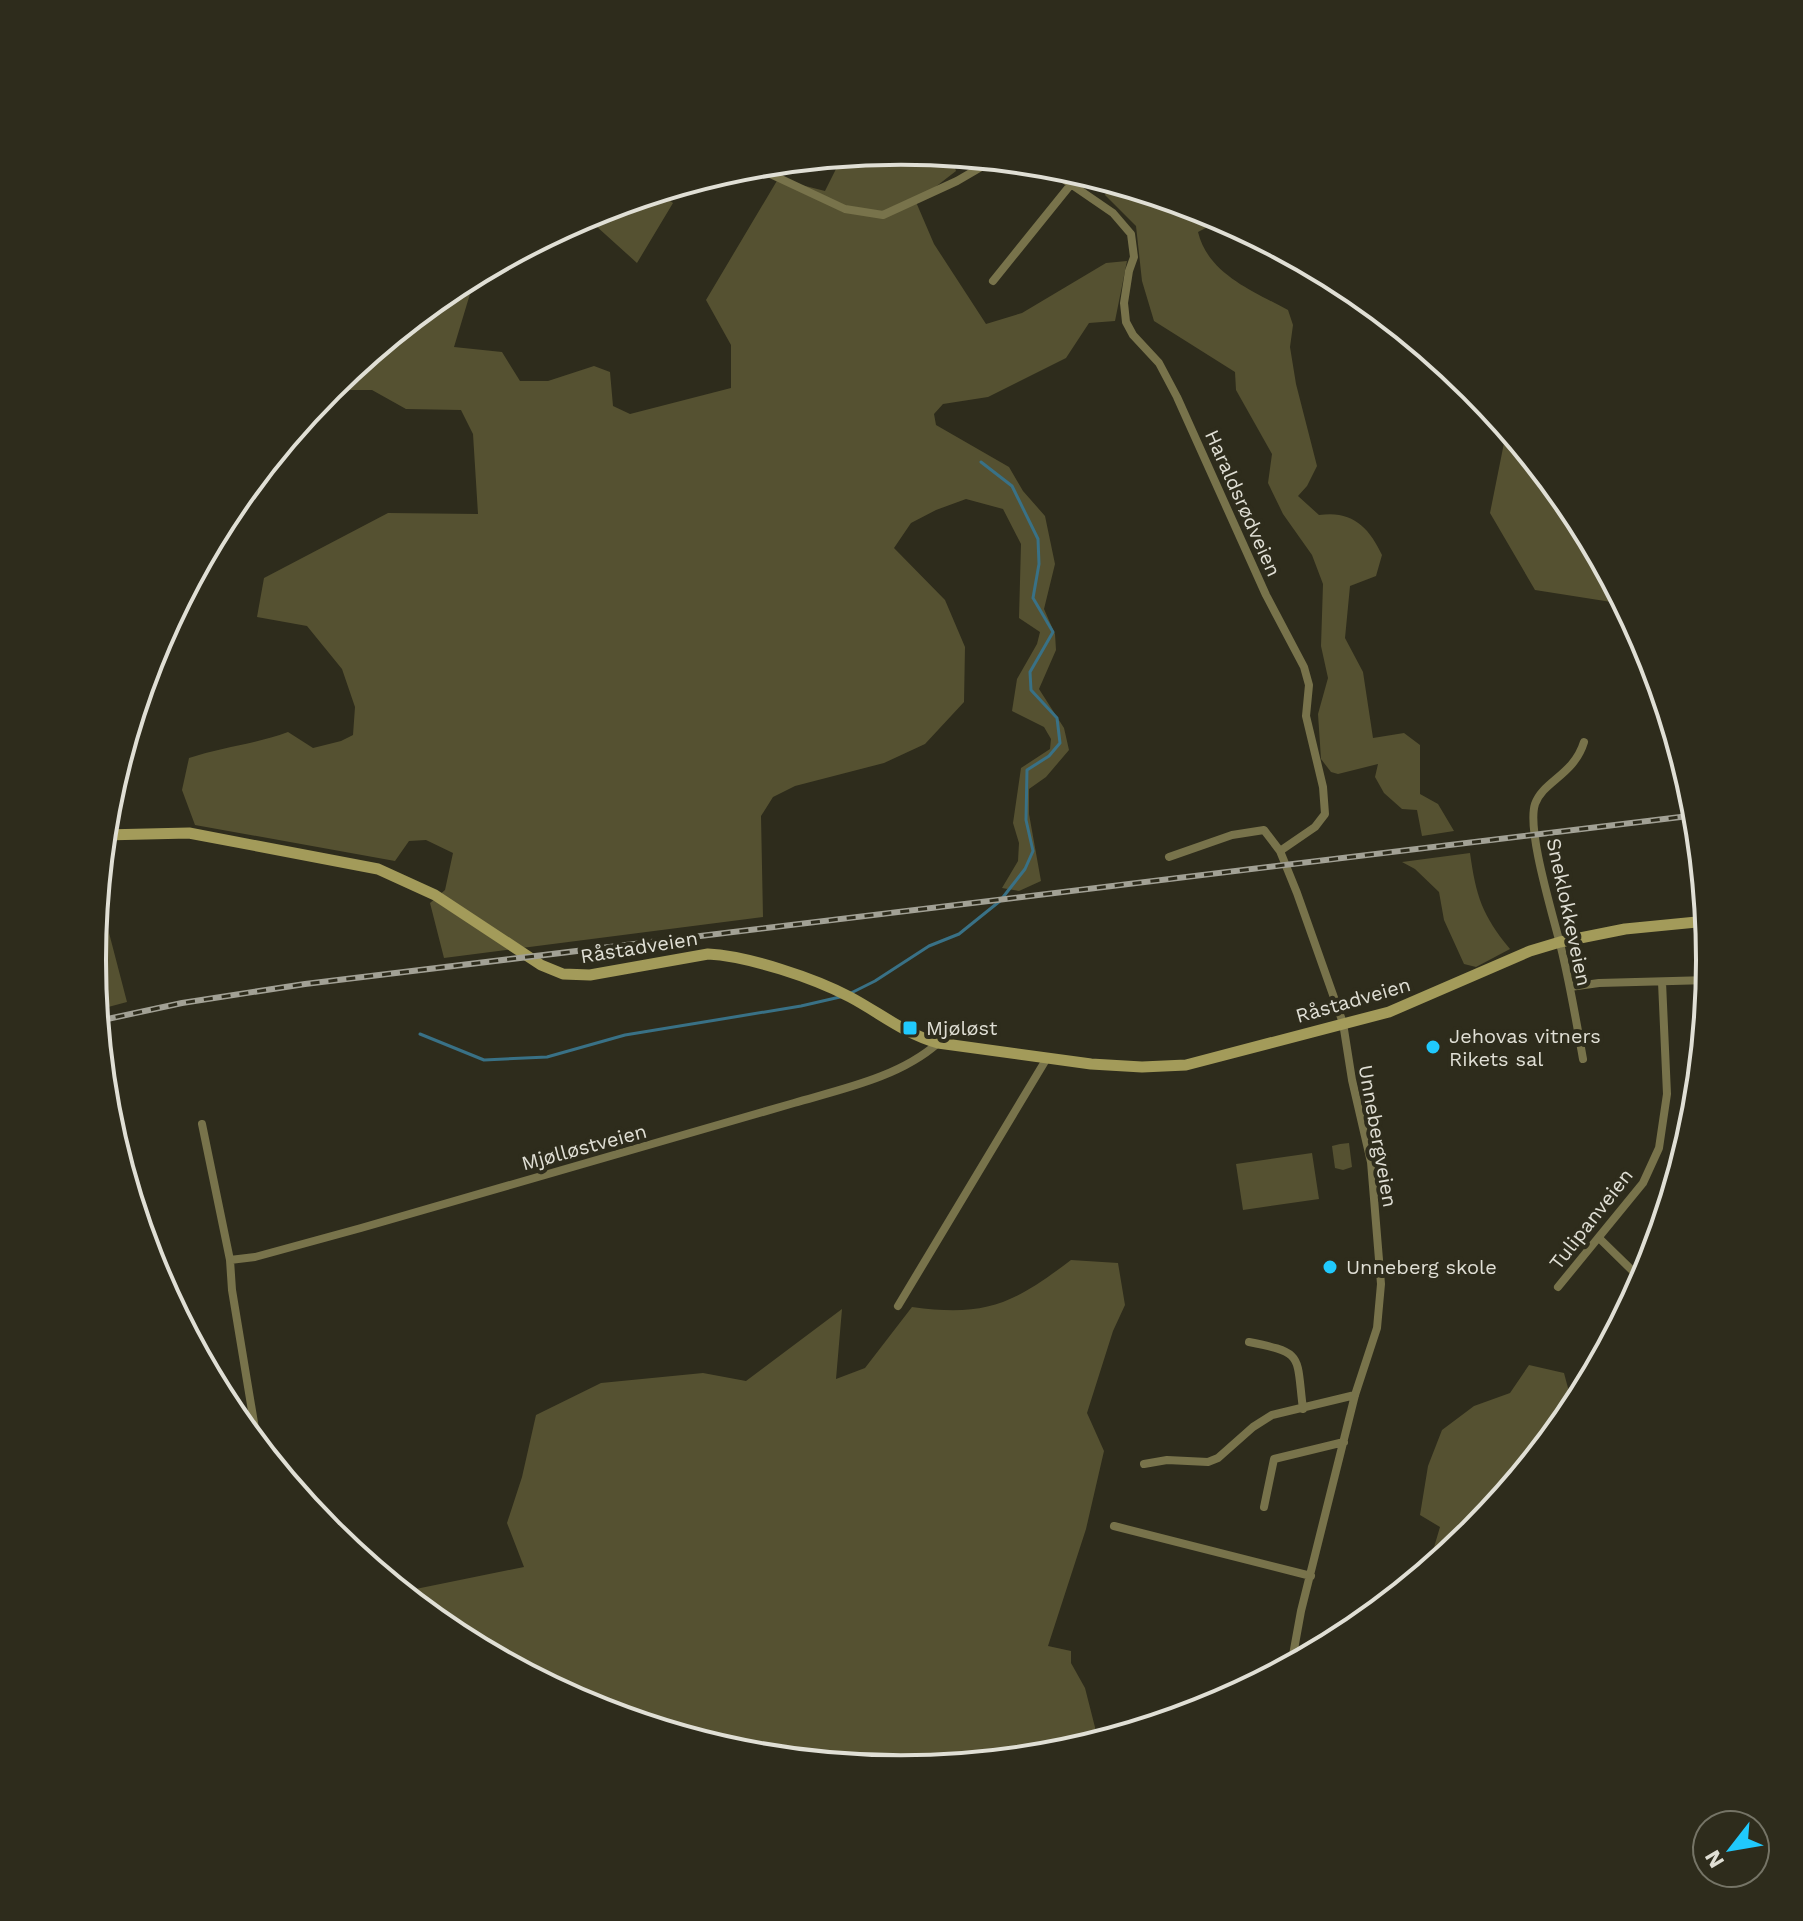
<svg xmlns="http://www.w3.org/2000/svg" width="1803" height="1921" viewBox="0 0 1803 1921" font-family="'Work Sans',sans-serif">
  <rect width="100%" height="100%" fill="#2e2c1c"/>
  <!-- green -->
  <path fill="#555131" d="M902 151 951 156 956 171 916 202 934 244 986 324 1022 313 1106 263 1127 261 1115 321 1089 323 1066 358 988 397 943 404 934 414 936 425 1009 467 1023 491 1045 516 1055 564 1044 609 1055 634 1056 650 1039 689 1064 728 1069 750 1046 777 1029 789V814L1041 881 1019 891 1002 888 1018 861 1019 843 1013 823 1021 768 1050 749 1051 739 1044 727 1012 711 1017 679 1037 644 1040 632 1019 618 1021 544 1003 509 966 499 936 510 911 523 894 548 945 600 965 647 964 702 925 744 884 763 795 786 773 797 761 816 763 917 444 958 430 903 445 890 453 853 426 840 409 841 395 861 195 825 182 790 189 758C222 747 256 744 288 732L313 748 341 741 353 735 355 707 342 669 307 626 257 617 264 578 388 513 478 514 473 434 461 410 406 409 372 390H348L321 398 329 388 452 287 476 274 454 347 502 352 520 381H548L594 366 610 372 613 406 630 414 731 388V345L706 300 778 179 825 191 842 157Z
    M1111 182 1212 213 1223 219 1198 232C1208 274 1253 291 1288 310L1293 325 1290 347 1296 384 1317 466 1307 486 1298 496 1319 515C1352 510 1369 527 1382 555L1376 576 1350 586 1345 638 1363 672 1373 738 1404 733 1420 745V794L1438 804 1454 831 1422 836 1417 810 1402 809 1384 793 1375 777 1378 764 1338 774 1331 772 1321 759 1318 714 1328 678 1321 646 1323 584 1312 555 1283 514 1268 483 1272 454 1236 390 1235 372 1154 321 1142 281 1136 226 1105 195Z
    M658 192 673 203 637 263 585 216Z
    M1507 428 1575 511 1624 604 1535 590 1490 513Z
    M1470 853C1476 896 1482 915 1510 949L1476 967 1464 964 1444 920 1439 892 1415 869 1402 862Z
    M108 929 127 1002 97 1010 92 960 95 934Z
    M1340 1144 1349 1143 1352 1167 1343 1170 1335 1168 1332 1146Z
    M1312 1153 1319 1199 1243 1210 1236 1164Z
    M1071 1260 1118 1263 1125 1305 1113 1331 1087 1413 1104 1451 1086 1529 1048 1646 1071 1651V1663L1085 1688 1099 1743 1059 1755 901 1770 743 1754 591 1708 451 1633 401 1592 524 1567 507 1523 522 1477 536 1415 601 1383 703 1373 746 1381 842 1309 836 1379 865 1368 912 1307C986 1317 1013 1304 1071 1260Z
    M1529 1365 1564 1373 1572 1403 1577 1406 1474 1533 1427 1571 1440 1527 1420 1515 1428 1466 1442 1430 1474 1406 1510 1393Z"/>
  <g fill="none" stroke-linecap="round" stroke-linejoin="round">
    <!-- stream -->
    <path stroke="#397186" stroke-width="3" d="M851 993 875 981 929 946 959 934 1000 901 1025 869 1033 851 1026 820 1027 770 1049 756 1060 743 1057 718 1031 690 1030 672 1053 632 1033 598 1039 564 1038 539 1012 486 981 462
      M420 1034 484 1060 547 1057 625 1035 801 1006 840 997"/>
    <!-- street -->
    <path stroke="#78734b" stroke-width="8" d="M1043 165 1113 213 1131 234 1134 257 1129 271 1124 303 1126 322 1133 335 1159 363 1177 397 1266 595 1304 667 1309 685 1306 716 1323 787 1325 814 1315 827 1280 851 1297 893 1343 1023 1352 1080 1371 1162 1381 1284 1377 1328 1355 1395 1301 1611 1291 1666
      M753 166 845 209 883 215 957 181 993 160
      M993 281 1072 183
      M1169 857 1232 835 1264 830 1280 851
      M1570 987 1599 983 1709 980
      M1583 1059C1577 1025 1571 990 1563 956 1556 924 1526 832 1535 804 1543 781 1574 775 1584 742
      M202 1124 230 1260 232 1290 258 1447
      M1600 1239 1643 1281
      M230 1260 255 1257 361 1228 794 1103C842 1089 900 1077 938 1043
      M1558 1287 1643 1183 1659 1148 1667 1094 1662 982
      M898 1306 1047 1058
      M1249 1342C1305 1353 1296 1355 1303 1409
      M1144 1464 1167 1460 1208 1462 1218 1458 1253 1427 1272 1415 1355 1395
      M1264 1507 1274 1459 1344 1442
      M1114 1526 1311 1576"/>
    <!-- secondary -->
    <path stroke="#a39b5a" stroke-width="11" d="M104 835 189 833 378 869 435 895 541 965 563 974 590 975 708 954C748 956 814 978 850 997 880 1013 905 1034 938 1043L1091 1064 1142 1067 1186 1065 1389 1012 1530 951 1560 942 1625 929 1707 921"/>
    <defs>
      <path id="rail" d="M98 1021 182 1003 305 984 1697 815"/>
    </defs>
    <!-- rail casing -->
    <use href="#rail" stroke="#a2a195" stroke-width="6"/>
    <!-- rail -->
    <use href="#rail" stroke="#2e2c1c" stroke-width="3" stroke-dasharray="9" stroke-linecap="butt"/>
  </g>
  <!-- markers -->
  <g fill="#20c9fd" stroke="#2e2c1c" stroke-width="3">
    <rect x="902" y="1020" width="16" height="16" rx="4"/>
    <circle cx="1433" cy="1047" r="8"/>
    <circle cx="1330" cy="1267" r="8"/>
  </g>
  <g text-anchor="middle" dominant-baseline="central" stroke-width="8" stroke-linejoin="round" paint-order="stroke">
    <!-- street labels -->
    <g font-size="20" fill="#e0dfd5" stroke="#2e2c1c">
      <text transform="translate(1243 503) rotate(66)">Haraldsrødveien</text>
      <text transform="translate(1569 912) rotate(78)">Sneklokkeveien</text>
      <text transform="translate(639 947) rotate(-9)">Råstadveien</text>
      <text transform="translate(1353 1000) rotate(-16)">Råstadveien</text>
      <text transform="translate(1378 1136) rotate(80)">Unnebergveien</text>
      <text transform="translate(584 1147) rotate(-15)">Mjølløstveien</text>
      <text transform="translate(1591 1219) rotate(-52)">Tulipanveien</text>
    </g>
    <!-- poi labels -->
    <g font-size="20" fill="#e0dfd5" stroke="#2e2c1c" text-anchor="start">
      <text x="926" y="1028">Mjøløst</text>
      <text x="1449" y="1036">Jehovas vitners<tspan x="1449" dy="23">Rikets sal</tspan></text>
      <text x="1346" y="1267">Unneberg skole</text>
    </g>
  </g>
  <!-- crop -->
  <path d="M0 0H1803V1921H0ZM106 960a795 795 0 1 1 1590 0a795 795 0 1 1-1590 0Z" fill="#2e2c1c" fill-rule="evenodd"/>
  <path fill="none" stroke="#e0dfd5" stroke-width="4" d="M106 960a795 795 0 1 1 1590 0a795 795 0 1 1-1590 0Z"/>
  <!-- north arrow -->
  <g transform="translate(1731 1849) rotate(239)"><circle r="38" fill="#2e2c1c" stroke="#757466" stroke-width="2"/>
  <path d="M0-6L14 30L0 20L-14 30Z" fill="#20c9fd"/>
  <text y="-12" font-size="22" font-weight="bold" text-anchor="middle" fill="#e0dfd5">N</text>
  </g>
</svg>
